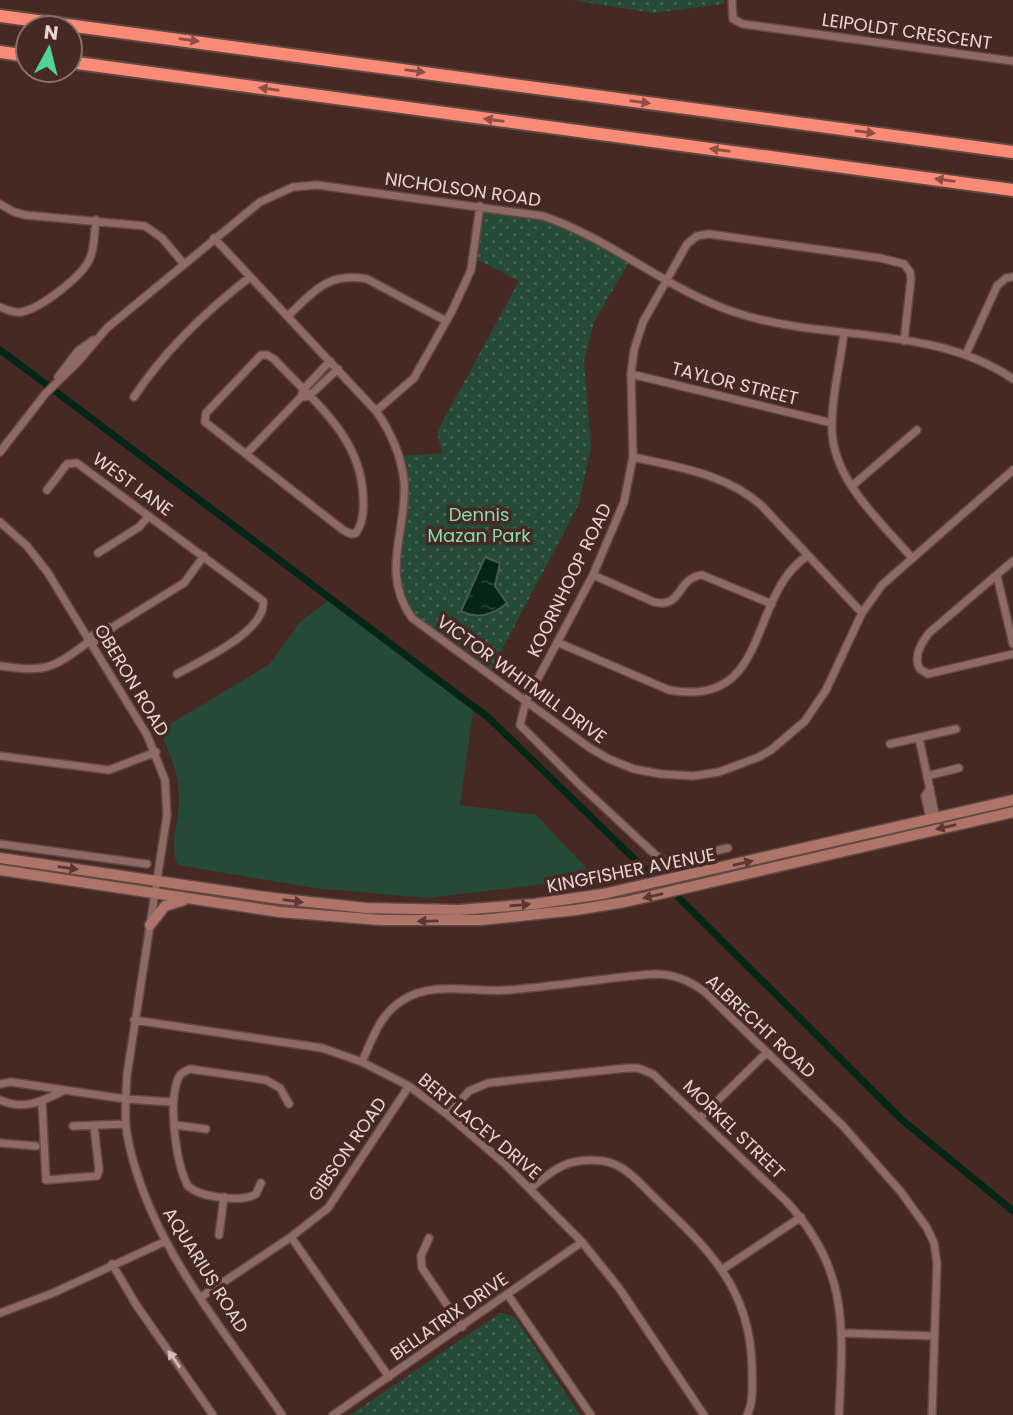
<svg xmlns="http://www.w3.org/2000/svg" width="1013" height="1415" viewBox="0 0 1013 1415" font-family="Poppins,sans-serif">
  <defs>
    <pattern id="grass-dots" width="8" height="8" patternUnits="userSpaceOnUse" patternTransform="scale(1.75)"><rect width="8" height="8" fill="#254a38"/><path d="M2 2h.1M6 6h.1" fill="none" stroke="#456354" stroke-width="1.8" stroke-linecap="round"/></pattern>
    <pattern id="water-ripples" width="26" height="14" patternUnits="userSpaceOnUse" patternTransform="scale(1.75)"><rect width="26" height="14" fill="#052516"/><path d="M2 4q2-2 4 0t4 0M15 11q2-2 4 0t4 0" fill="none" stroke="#294437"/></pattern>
  </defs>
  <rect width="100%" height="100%" fill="#462923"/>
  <!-- grass -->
  <path fill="url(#grass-dots)" d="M571 0H724V4L654 13Z
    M484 212 534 216 564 226 630 260 594 322 584 361 591 447 579 504 488 676 415 624 401 599 395 570 404 483 403 456 442 453 437 432 519 281 474 258Z
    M500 1313 514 1316 580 1415H350Z"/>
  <!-- garden -->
  <path fill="#254a38" d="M333 597 474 705 460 805 536 815 596 878 427 898 314 888 178 865C168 846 179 821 179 800 179 774 169 753 160 730L270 664 300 622Z"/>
  <!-- water -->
  <path fill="url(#water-ripples)" stroke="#495a4e" stroke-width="2" d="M485 557 500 563 495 586 507 603C493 615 478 620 461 611Z"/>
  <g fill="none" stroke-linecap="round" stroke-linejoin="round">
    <!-- canal -->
    <path stroke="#052516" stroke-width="7" d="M0 350 46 384
      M55 391 489 718 654 878
      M679 898 901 1119 1013 1211"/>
    <defs>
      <path id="street" d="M732 0 733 19 743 24 1013 61
        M0 204 14 212 25 215 145 226 162 238 184 264
        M214 238 376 411C391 432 401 454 404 481 408 530 379 572 412 618L590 748 609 759 634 769 661 774 693 776 719 772 759 757 771 750 805 721 826 690 862 613 882 585 1013 470
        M0 307C7 310 14 313 21 312 40 309 83 276 90 258 95 247 94 232 96 220
        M288 316C314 291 328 272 367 279L446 321
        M844 333C840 365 831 399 832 431 834 481 881 522 912 558
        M966 354 997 286 1006 278 1013 277
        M261 355H267L274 359C312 400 361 436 363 496 364 508 363 523 356 533L351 534 343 530 205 422 206 413Z
        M631 374 832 423
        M58 377 78 351 93 340
        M134 397C165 350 206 311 250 277
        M305 397 309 396 338 369
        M376 411 414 378 452 311 471 270 480 206
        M0 452 46 393 77 363 107 328 260 202 293 187 317 185 543 216C611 239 666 289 734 312 825 343 931 323 1013 379
        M246 454 301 397 303 390 330 361
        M633 457C678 467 727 474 762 506L862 613
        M852 486 917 430
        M47 490 67 464 77 463 263 601C267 631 200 661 177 674
        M0 522 27 546 48 573 147 735 165 780 167 815 127 1075C126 1094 124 1114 127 1134 146 1240 223 1328 282 1415
        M98 553 139 527 149 516
        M1013 561 929 633C921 643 913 657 920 669L928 674 1013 654
        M593 575 654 602C683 609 676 578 702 575L772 604
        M997 576 1013 644
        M88 643 92 644 116 625 184 583 204 556
        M559 643 669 690C772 709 747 596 807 556
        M0 666C45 672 51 670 87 643L88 638 110 627
        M919 738 936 818
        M890 744 956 729
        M0 756 109 770 156 752
        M927 776 959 768
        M930 788 925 796 930 819
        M0 844 147 864
        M728 848 669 861 661 860 581 786 520 725 526 701 593 575 624 502 633 457 631 374 634 350 643 322 687 244 697 236 709 234 880 258 904 264 910 272 911 279 904 341
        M134 1020 322 1048 362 1062 409 1086 448 1115 505 1164 582 1242 619 1288 704 1415
        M362 1062C372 1039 380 1014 403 1000 433 980 474 993 509 990 557 986 605 978 654 974 674 974 690 980 706 993L843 1126 901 1192 927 1228 934 1243 937 1263 932 1415
        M0 1084 11 1082 125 1099 173 1102
        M0 1100C23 1111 43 1101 63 1091
        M42 1102 46 1180 97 1176 99 1170 94 1126
        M448 1115 469 1091 488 1083 627 1068H638L653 1074 786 1201C850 1270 843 1328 839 1415
        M700 1118 766 1053
        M175 1125 206 1129
        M73 1126 126 1124
        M0 1143 36 1146
        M261 1183 256 1194C241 1203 200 1197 188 1186 176 1164 168 1103 178 1079 180 1073 185 1071 190 1069L266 1080 280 1088 289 1104
        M531 1188C555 1168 569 1157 603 1161 626 1164 642 1186 658 1201 711 1251 751 1291 752 1368 752 1383 754 1402 747 1415
        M219 1235 224 1197
        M291 1237 389 1377
        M429 1238 421 1256 422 1268 462 1327
        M112 1264 137 1306 213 1415
        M723 1269 801 1217
        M508 1295 591 1415
        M201 1297 291 1237 328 1208 409 1086
        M0 1313 53 1293 166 1241
        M842 1333 934 1336
        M333 1415 582 1242"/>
      <path id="secondary" d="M0 858 273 898 366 908 458 910 534 904 603 894 1013 800
        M0 870 280 912 381 920H481L576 910 625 902 1013 812
        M150 925 165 906 184 900"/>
      <path id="highway" d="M0 16 1013 152
        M0 52 28 56
        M70 62 1013 190"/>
    </defs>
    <!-- street casing -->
    <use href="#street" stroke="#614843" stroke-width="10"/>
    <!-- secondary casing -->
    <use href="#secondary" stroke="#614843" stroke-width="13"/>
    <!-- highway casing -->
    <use href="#highway" stroke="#614843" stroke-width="16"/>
    <!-- street -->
    <use href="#street" stroke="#8d6a63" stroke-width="7"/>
    <!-- secondary -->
    <use href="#secondary" stroke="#ae7469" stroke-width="10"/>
    <!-- highway -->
    <use href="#highway" stroke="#fa8b76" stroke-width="12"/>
  </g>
  <!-- one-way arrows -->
  <defs><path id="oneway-solid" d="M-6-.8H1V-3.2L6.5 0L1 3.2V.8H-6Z" transform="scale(1.75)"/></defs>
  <g fill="#8e5044">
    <use href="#oneway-solid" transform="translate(189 40) rotate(8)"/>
    <use href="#oneway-solid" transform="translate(415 71) rotate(8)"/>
    <use href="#oneway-solid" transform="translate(269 89) rotate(-172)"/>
    <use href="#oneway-solid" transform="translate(640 102) rotate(8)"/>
    <use href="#oneway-solid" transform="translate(494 120) rotate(-172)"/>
    <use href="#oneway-solid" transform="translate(865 132) rotate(8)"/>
    <use href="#oneway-solid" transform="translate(720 150) rotate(-172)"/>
    <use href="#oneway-solid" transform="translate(945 180) rotate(-172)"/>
  </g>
  <g fill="#5b3831">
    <use href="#oneway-solid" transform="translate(946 827) rotate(167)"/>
    <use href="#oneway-solid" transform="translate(743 863) rotate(-13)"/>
    <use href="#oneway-solid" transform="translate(68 868) rotate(8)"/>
    <use href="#oneway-solid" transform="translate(653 896) rotate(167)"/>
    <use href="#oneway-solid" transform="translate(293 901) rotate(7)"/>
    <use href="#oneway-solid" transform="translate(520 905) rotate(-5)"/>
    <use href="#oneway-solid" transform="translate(428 921) rotate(179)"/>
  </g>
  <use fill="#d2bab6" href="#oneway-solid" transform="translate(174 1359) rotate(-125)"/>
  <g text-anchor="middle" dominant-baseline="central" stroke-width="7" stroke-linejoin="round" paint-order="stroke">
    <!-- street labels -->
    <g font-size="18" fill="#e9d5d1" stroke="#462923">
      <text transform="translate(907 31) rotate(8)">LEIPOLDT CRESCENT</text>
      <text transform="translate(463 189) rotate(8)">NICHOLSON ROAD</text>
      <text transform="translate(735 383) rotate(14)">TAYLOR STREET</text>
      <text transform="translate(133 484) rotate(36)">WEST LANE</text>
      <text transform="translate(569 580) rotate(-64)">KOORNHOOP ROAD</text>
      <text transform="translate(522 679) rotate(36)">VICTOR WHITMILL DRIVE</text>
      <text transform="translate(132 680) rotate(59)">OBERON ROAD</text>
      <text transform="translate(631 870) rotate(-11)">KINGFISHER AVENUE</text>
      <text transform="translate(761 1026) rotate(43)">ALBRECHT ROAD</text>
      <text transform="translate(480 1126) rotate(40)">BERT LACEY DRIVE</text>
      <text transform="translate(734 1129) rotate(44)">MORKEL STREET</text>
      <text transform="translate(347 1149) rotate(-55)">GIBSON ROAD</text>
      <text transform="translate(206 1270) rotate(58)">AQUARIUS ROAD</text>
      <text transform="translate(449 1316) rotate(-35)">BELLATRIX DRIVE</text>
    </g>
    <!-- park labels -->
    <g font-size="18" fill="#85deb1" stroke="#462923">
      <text x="479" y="514">Dennis<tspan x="479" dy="21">Mazan Park</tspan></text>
    </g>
  </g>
  <!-- north arrow -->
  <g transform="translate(49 49) rotate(7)"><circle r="33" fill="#462923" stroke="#876e69" stroke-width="2"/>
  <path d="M0-5L12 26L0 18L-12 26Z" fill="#50d398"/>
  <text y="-10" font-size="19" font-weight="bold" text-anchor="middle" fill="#e9d5d1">N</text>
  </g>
</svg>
